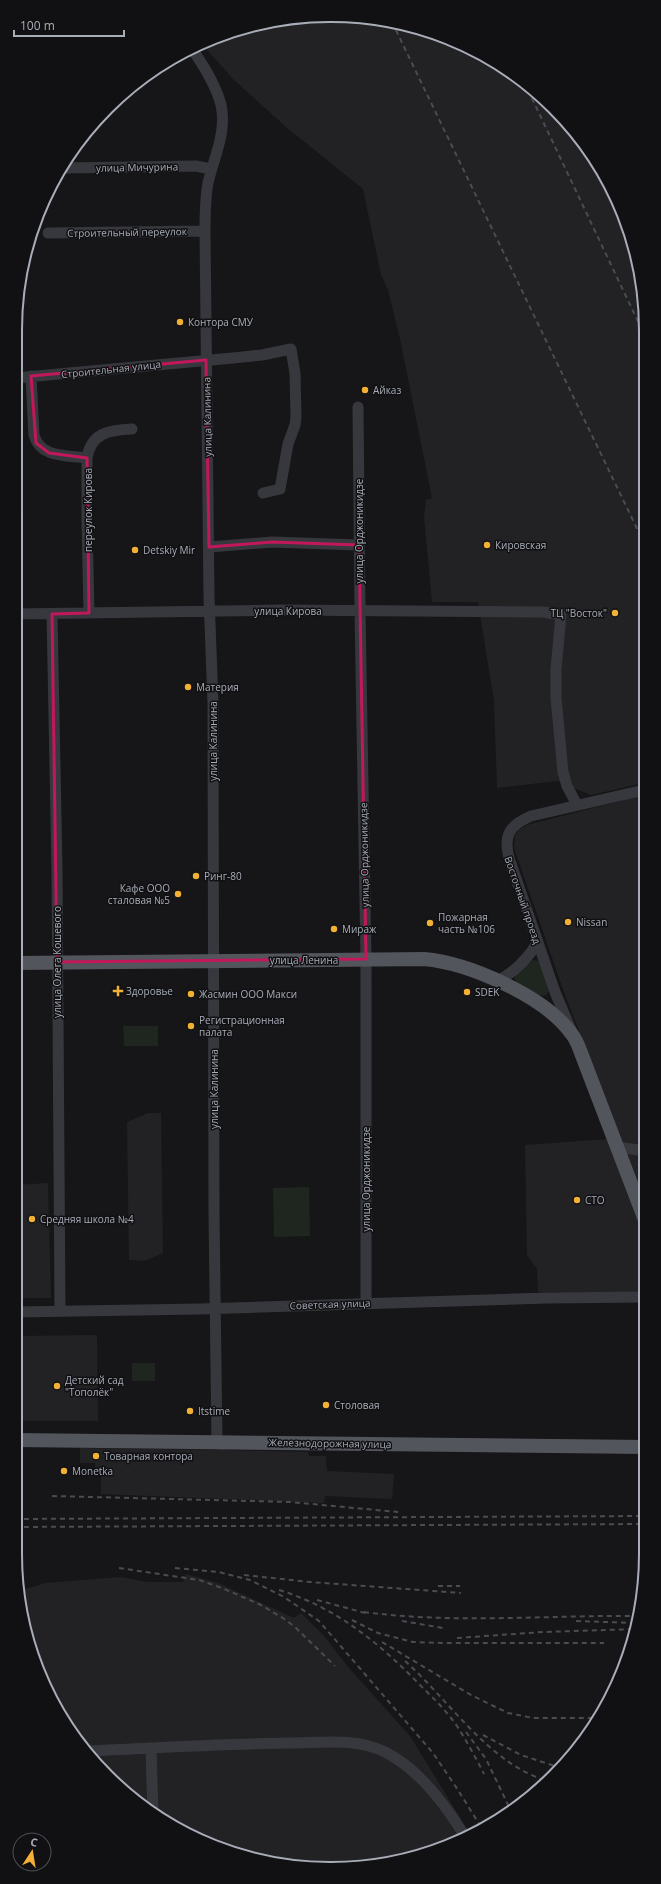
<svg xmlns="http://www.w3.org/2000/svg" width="661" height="1884" viewBox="0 0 661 1884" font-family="'Open Sans',sans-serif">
  <rect width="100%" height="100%" fill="#161618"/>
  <!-- built -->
  <path fill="#222225" d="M351 16 412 26 488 57 568 122 614 191 643 289 644 783 591 795 557 781 497 788 494 701 478 602H432L424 517 426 500 432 498 400 339 388 290 381 275 363 189 286 127 233 79 202 44 229 32 289 18Z
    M644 795 645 1203 565 995 514 848 515 836 519 830 527 825Z
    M148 1113H161L163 1253 145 1261 129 1260 127 1122Z
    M608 1139 645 1232V1293L538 1292 537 1269 527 1255 525 1145Z
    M48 1183 51 1298H15V1185Z
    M97 1335 98 1421H16L15 1336Z
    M219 1447H225V1450L308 1452 309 1456H326L327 1471 394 1474 392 1499 325 1496 324 1503 101 1494V1473H95V1463H80V1448L219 1450Z
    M186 1574 218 1583 294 1618 301 1613 324 1636 349 1668 410 1736 469 1832 412 1858 351 1868 290 1866 191 1836 139 1804 93 1762 39 1674 21 1615 19 1591 45 1583 121 1577 147 1582H183Z"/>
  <!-- green -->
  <path fill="#1e261f" d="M530 960 539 961 549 989 547 995 539 996 516 983 514 975Z
    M123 1026H158V1046H124Z
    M309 1187 310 1236 274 1237 273 1188Z
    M132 1363H155V1381H132Z"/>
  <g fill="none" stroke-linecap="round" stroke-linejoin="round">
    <!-- minor -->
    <path stroke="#37383d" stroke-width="11" d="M192 49C204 66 216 85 221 105 227 132 214 157 208 183 205 199 205 215 205 231L209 597 213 703 214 1215 217 1442
      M62 168 196 166 211 169
      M48 233 205 231
      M31 376 34 435C40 458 67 455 87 458V522L89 613
      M15 378 233 358 262 355 291 349 295 373 296 417 295 425 288 444 280 489 263 493
      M358 407 360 610 366 959V1303
      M87 458C91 433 109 430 132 429
      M209 547 272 542 359 545
      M15 614 281 610 543 612 561 615 556 669V698L563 772 567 786 577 805
      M52 614 57 869 60 1311
      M497 981C514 973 528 958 538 942
      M571 1030 555 992 509 858C503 835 510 825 531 816L644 790
      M617 1147 645 1151
      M15 1312 200 1309 546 1298 645 1297
      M151 1748 153 1813
      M87 1751C153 1748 220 1744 287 1743 319 1743 356 1737 385 1752 419 1769 445 1804 464 1835"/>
    <!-- major -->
    <path stroke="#53555c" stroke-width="14" d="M15 963 424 959C469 963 544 996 571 1033 577 1040 580 1050 583 1058L645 1220
      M15 1440 646 1447"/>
    <!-- rail -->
    <path stroke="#4a4c52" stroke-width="2" stroke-dasharray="5 4" stroke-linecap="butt" d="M392 22 644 543
      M528 90 643 332
      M52 1496 290 1502 398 1512
      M15 1519 646 1516
      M15 1527 646 1524
      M119 1568 199 1580 222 1588 261 1605 286 1620 296 1628 335 1666
      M175 1568 219 1572 250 1580 284 1597 319 1621 433 1753 458 1790 481 1827
      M244 1575 310 1582 461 1593
      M438 1586H460
      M279 1590C335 1607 378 1642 418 1683 432 1697 446 1710 457 1726 467 1742 476 1758 484 1774
      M317 1600 369 1614
      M364 1612C454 1624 547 1615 638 1616
      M352 1620 378 1633 413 1642 442 1643H604
      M402 1621 443 1628
      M576 1621 637 1623
      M457 1638 543 1632 636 1629
      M382 1642 471 1695 508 1713 533 1718H597
      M405 1661C449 1700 490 1765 548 1781
      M466 1732 486 1759 511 1811
      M483 1735 521 1755 561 1768"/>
  </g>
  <!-- marked area -->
  <path fill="none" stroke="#c2185b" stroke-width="3" stroke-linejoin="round" d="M206 360 209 547 272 542 359 545 366 959 57 962 52 614 89 613 87 458 49 453 36 443 31 376Z"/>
  <!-- markers -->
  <g fill="#f2b134" stroke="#111113" stroke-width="1.5">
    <circle cx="180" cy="322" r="4"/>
    <circle cx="365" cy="390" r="4"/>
    <circle cx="487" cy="545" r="4"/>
    <circle cx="135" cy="550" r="4"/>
    <circle cx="615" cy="613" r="4"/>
    <circle cx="188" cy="687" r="4"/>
    <circle cx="196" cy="876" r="4"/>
    <circle cx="178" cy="894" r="4"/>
    <circle cx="568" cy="922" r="4"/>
    <circle cx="430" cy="923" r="4"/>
    <circle cx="334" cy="929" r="4"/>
    <path d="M116 985h4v4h4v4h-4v4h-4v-4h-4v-4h4z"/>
    <circle cx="467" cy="992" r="4"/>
    <circle cx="191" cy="994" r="4"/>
    <circle cx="191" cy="1026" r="4"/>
    <circle cx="577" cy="1200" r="4"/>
    <circle cx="32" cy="1219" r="4"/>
    <circle cx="57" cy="1386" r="4"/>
    <circle cx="326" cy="1405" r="4"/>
    <circle cx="190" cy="1411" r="4"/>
    <circle cx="96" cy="1456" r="4"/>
    <circle cx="64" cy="1471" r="4"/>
  </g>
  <g text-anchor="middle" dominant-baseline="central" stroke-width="3" stroke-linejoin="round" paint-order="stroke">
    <!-- street labels -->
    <g font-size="10" fill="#a8adb8" stroke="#111113">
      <text transform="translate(137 167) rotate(-1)">улица Мичурина</text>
      <text transform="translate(127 232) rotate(-1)">Строительный переулок</text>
      <text transform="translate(111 369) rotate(-6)">Строительная улица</text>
      <text transform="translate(207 417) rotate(-91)">улица Калинина</text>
      <text transform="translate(88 510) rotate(-90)">переулок Кирова</text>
      <text transform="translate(359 531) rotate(-90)">улица Орджоникидзе</text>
      <text x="288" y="611">улица Кирова</text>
      <text transform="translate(213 741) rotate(-90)">улица Калинина</text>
      <text transform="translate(364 855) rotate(-91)">улица Орджоникидзе</text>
      <text transform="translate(523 900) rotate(71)">Восточный проезд</text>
      <text x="304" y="960">улица Ленина</text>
      <text transform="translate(57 962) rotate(-90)">улица Олега Кошевого</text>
      <text transform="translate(214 1089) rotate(-90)">улица Калинина</text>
      <text transform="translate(366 1179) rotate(-90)">улица Орджоникидзе</text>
      <text transform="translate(330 1304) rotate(-2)">Советская улица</text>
      <text transform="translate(330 1443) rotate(1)">Железнодорожная улица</text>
    </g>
    <!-- poi labels -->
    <g font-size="10" fill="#a8adb8" stroke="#111113" text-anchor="start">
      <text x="188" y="322">Контора СМУ</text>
      <text x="373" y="390">Айказ</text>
      <text x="495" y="545">Кировская</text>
      <text x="143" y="550">Detskiy Mir</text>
      <text x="607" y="613" text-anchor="end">ТЦ "Восток"</text>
      <text x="196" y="687">Материя</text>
      <text x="204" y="876">Ринг-80</text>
      <text x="170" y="888" text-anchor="end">Кафе ООО<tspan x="170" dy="12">сталовая №5</tspan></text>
      <text x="438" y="917">Пожарная<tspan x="438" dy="12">часть №106</tspan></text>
      <text x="576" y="922">Nissan</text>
      <text x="342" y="929">Мираж</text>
      <text x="126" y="991">Здоровье</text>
      <text x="475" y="992">SDEK</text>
      <text x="199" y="994">Жасмин ООО Макси</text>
      <text x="199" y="1020">Регистрационная<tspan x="199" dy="12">палата</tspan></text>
      <text x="585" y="1200">СТО</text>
      <text x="40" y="1219">Средняя школа №4</text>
      <text x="65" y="1380">Детский сад<tspan x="65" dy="12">"Тополёк"</tspan></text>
      <text x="334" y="1405">Столовая</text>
      <text x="198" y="1411">Itstime</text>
      <text x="104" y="1456">Товарная контора</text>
      <text x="72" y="1471">Monetka</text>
    </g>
  </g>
  <!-- crop -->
  <path d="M0 0H661V1884H0ZM330 22H331A308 308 0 0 1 639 330V1554A308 308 0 0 1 331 1862H330A308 308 0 0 1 22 1554V330A308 308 0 0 1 330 22Z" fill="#111113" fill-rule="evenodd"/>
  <path fill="none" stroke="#a8adb8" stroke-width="2" d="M330 22H331A308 308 0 0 1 639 330V1554A308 308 0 0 1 331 1862H330A308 308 0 0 1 22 1554V330A308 308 0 0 1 330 22Z"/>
  <!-- north arrow -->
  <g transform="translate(32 1852) rotate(12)"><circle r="19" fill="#111113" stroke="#4d4f55"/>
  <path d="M0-3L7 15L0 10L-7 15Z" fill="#f2b134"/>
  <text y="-6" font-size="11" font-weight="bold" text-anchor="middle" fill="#a8adb8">С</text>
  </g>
  <!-- scale -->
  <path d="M14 30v6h110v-6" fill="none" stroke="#a8adb8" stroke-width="2"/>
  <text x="20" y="30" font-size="12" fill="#a8adb8" stroke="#111113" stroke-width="3" paint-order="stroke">100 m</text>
</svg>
